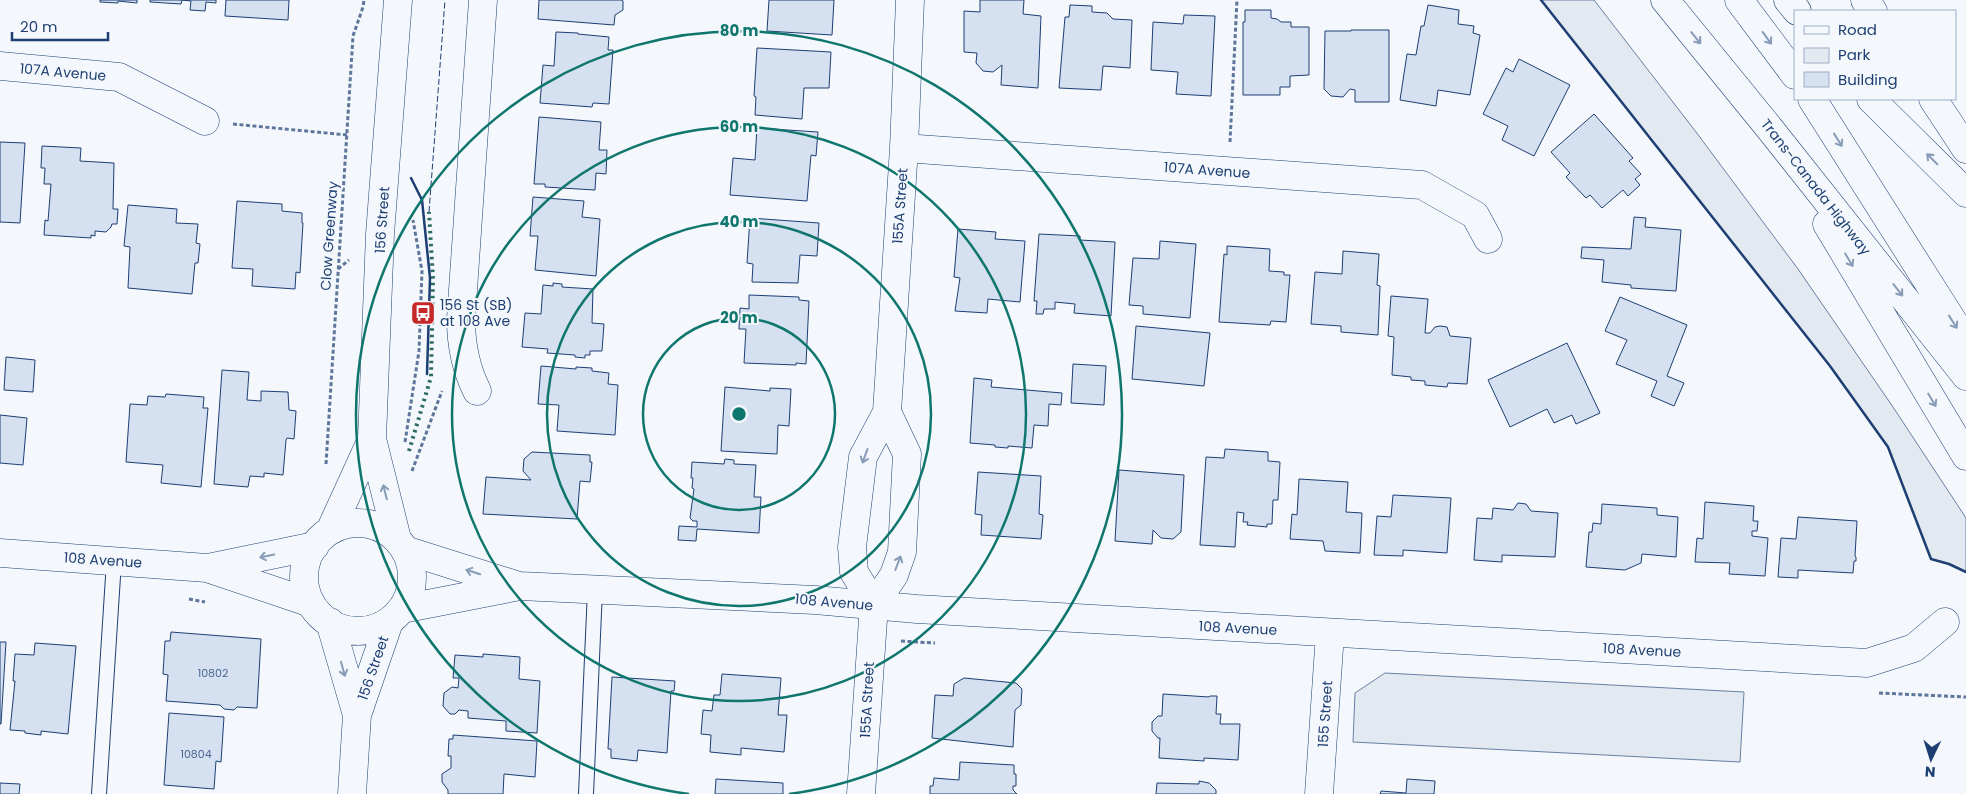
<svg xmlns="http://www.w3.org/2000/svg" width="1966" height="794" viewBox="0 0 1966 794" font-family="Poppins,sans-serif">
  <rect width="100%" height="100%" fill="#f4f7fb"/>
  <!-- green -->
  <path fill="#e3e9f0" stroke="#687fa3" d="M1541 0H1594L1696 132 1798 269 1893 407 1966 518V572L1949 564 1931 559 1888 447 1830 366Z
    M1385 673 1744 692 1740 762 1353 742 1355 693Z"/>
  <!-- building -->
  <path fill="#d5e0f0" stroke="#1d3f73" d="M100 0H137V3L118 1V3L100 2Z
    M150 0H216V3L206 2 205 11 190 10 191 1 182 0 181 4 150 2Z
    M226 0H289L288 20 225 16Z
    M539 0H622L623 1V10L615 15 614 25 538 19Z
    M769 0H834L832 35 767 31Z
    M980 0H1024L1023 14 1041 16 1038 88 1001 85 1002 65 993 72 983 71 976 63 977 53 964 52V11L980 12Z
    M1070 5 1092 6V12L1107 13 1113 19 1132 20 1130 68 1103 66 1101 90 1059 88 1065 17H1069Z
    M1428 5 1459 10 1458 24 1474 26 1473 33 1480 35 1470 95 1438 90 1436 106 1400 100 1407 54 1416 55 1421 26H1424Z
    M1245 10H1271V18L1277 19 1281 22H1291V27H1309V75L1290 76V87H1280V95H1243V22H1245Z
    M1184 15 1215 16 1211 96 1176 94 1178 72 1151 70 1153 22 1183 24Z
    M1351 30H1389V102H1355V90L1350 89 1343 97 1331 96 1324 89 1325 31H1351Z
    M556 32 578 33V34L609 37 608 50H613L609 104 593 103 592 107 540 103 543 65 554 66Z
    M757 48 831 52 829 88H804L802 119 755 115 756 97 754 96Z
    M1519 59 1570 85 1534 156 1502 140 1508 126 1483 114 1506 68 1513 72Z
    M1594 114 1633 158 1629 161 1641 174 1635 179 1640 185 1628 196 1623 190 1602 208 1590 195 1586 198 1566 177 1570 173 1551 152Z
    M539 117 601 122 599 150H607L606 174 596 173 595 190 545 187V184H534Z
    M757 128 818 132 816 156 811 155 807 201 730 195 733 158 755 160Z
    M0 142 25 143 20 223 0 222Z
    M42 146 81 148 80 161 114 163 113 209H118L117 224H112L111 227 106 232 95 231V236L91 235V238L44 235 45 220 48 221 51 184H44L45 168H41Z
    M533 197 584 201 582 217 600 219 596 276 535 270 538 236H530Z
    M237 201 282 204V211L302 213V223H303L300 273 296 272 295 289 252 286 253 269 232 268Z
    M128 205 177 209 176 223 198 224 196 243 200 244 198 263H195L192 294 128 288 130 247 124 246Z
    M1634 217 1646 218 1645 227 1681 230 1676 291 1631 288V285L1602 282 1604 260 1581 258 1582 247 1631 249Z
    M750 218 819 223 817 256 800 255 798 283 752 282 753 264 747 263Z
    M958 229 996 232 995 239 1025 241 1020 302 988 299 987 313 955 311 960 278 954 277Z
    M1039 234 1080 236V240L1115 242 1111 316 1074 313 1075 304 1055 302V309H1044L1043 314H1036L1037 301H1034Z
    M1160 241 1196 244 1190 318 1143 314V306L1129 305 1133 258 1159 259Z
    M1227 246 1270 249 1269 271 1284 272V275H1290L1286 322 1271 321 1270 325 1219 322 1224 254 1227 255Z
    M1343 251 1379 254 1377 285 1380 286 1378 335 1341 332V326L1311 324 1315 272 1342 274Z
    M553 283 562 284V287L593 289 592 323 604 324 602 351H590V355H585V358L575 357V355L547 353 548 349 522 347 525 313 541 314 543 285 553 286Z
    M749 295 799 297V300L809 301 806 364 796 363V365L744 363 746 329H739L740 308 749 309Z
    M1391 296 1428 299 1425 333H1430L1435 327 1440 326 1447 327 1450 336 1471 338 1467 384 1448 383 1447 387 1425 385V381L1411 380V377L1392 375 1394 337 1388 336Z
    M1620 297 1687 325 1667 376 1684 383 1674 406 1651 396 1657 381 1616 364 1627 340 1605 331Z
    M1136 326 1210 333 1204 386 1132 379Z
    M1567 343 1600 413 1576 424 1572 415 1554 423 1547 409 1510 427 1488 380Z
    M6 357 35 360 33 392 4 390Z
    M1073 364 1106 366 1104 405 1071 403Z
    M541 366 576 369V367L592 368V371L609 373 608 384 618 385 615 435 557 431 559 405 538 404Z
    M222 370 249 372 247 400 261 401V391L288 392 289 410 296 411 294 439 287 438 286 440 283 475 264 473V477L250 476 248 487 214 484Z
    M974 378 992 380 991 387 1062 393 1061 405 1049 404 1048 426 1034 425 1032 448 1008 446V448L995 447V445L970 443Z
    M725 387 770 391V388L791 389 789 426 778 425 777 454 721 451Z
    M166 394 204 397 203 408H208L201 487 161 483 163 465 126 462 130 404 147 405 148 396 165 397Z
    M0 415 27 418 23 465 0 463Z
    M1225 449 1268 452V461L1280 462 1278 500H1273L1272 524H1267V527L1247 525 1248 522H1243L1244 513 1237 512 1235 547 1200 545 1206 457 1224 458Z
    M532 452 590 455V462H592L590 482 580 481 577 519 483 514 486 477 531 480 523 471 524 459Z
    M725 459 734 460V464L756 465 754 497H761L759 533 697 529 696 541 678 540 679 526 697 527V521H693L690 518 694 489 692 488 693 478H691L692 462 724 464Z
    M1119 470 1184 475 1181 532 1173 539 1161 538 1153 530 1152 544 1115 541Z
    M978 472 1041 476 1039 514 1043 515 1041 539 981 535 982 515 975 514Z
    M1299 479 1348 482 1346 512 1362 513 1360 553 1325 551 1323 541 1290 539 1292 514 1297 515Z
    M1393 495 1451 498 1447 553 1403 550V556L1374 555 1377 516 1391 517Z
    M1705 502 1754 506 1753 521H1758L1757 531H1752V536L1768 538 1765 576 1729 574 1730 563 1695 562 1697 538 1703 539Z
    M1518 503 1526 504 1531 511 1558 513 1555 557 1502 555V562L1474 560 1477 518 1492 519 1493 508 1513 510Z
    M1602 504 1657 508V515L1678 517 1676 557 1642 554 1641 563 1625 570 1586 567 1589 532H1592L1593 523 1601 524Z
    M1798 517 1857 521 1855 556 1856 557V561H1854L1853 573 1798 570V578L1778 577 1781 538 1796 539Z
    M171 632 261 639 257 708 237 707 234 710 224 709 220 705 166 701 168 675 163 674 165 641H170Z
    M0 642H6L1 724H0Z
    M35 643 76 646 68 734 41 731V735L25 733V731L10 730 15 681H13L15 654 34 655Z
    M483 654 520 657 519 679 540 681 537 733 506 731V721L468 718V711L459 710 455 714H450L443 706 444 693 452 687 458 688 459 678H453L455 655 483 657Z
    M722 674 781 678 778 715H787L784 752 741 748V755L710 752 711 735 701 734 703 710 712 711 714 695H720Z
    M612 677 675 681 674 691H671L667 753 638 750 637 761 611 758V749H608Z
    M964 678 1016 683 1022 689 1021 705 1015 710 1013 747 932 738 935 695 953 696 954 684Z
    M1163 694 1209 697 1210 696H1217L1216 714H1221L1220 724H1240L1238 760 1204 758V761L1159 758 1160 738H1158L1152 731V722L1158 716H1162Z
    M169 713 224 717 221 762 216 761 214 789 164 785Z
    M453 735 537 741 535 777 504 774 503 794H448V790L442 782V774L451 768V756H448L449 739H453Z
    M960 762 1014 765V774H1016V786H1013V790L1017 794H930V786H933L934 778 959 780Z
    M716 779 783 783V794H715Z
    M1407 779 1435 781 1434 794H1380L1381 791 1406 793Z
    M1199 781 1209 783 1216 790V794H1156L1157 783 1199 784Z
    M0 783 20 784 19 794H0Z"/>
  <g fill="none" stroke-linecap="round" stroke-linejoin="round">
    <defs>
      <path id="lane" d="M99 794 114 561
        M586 794 595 590"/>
      <path id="street" d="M0 66 119 77 205 121
        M904 148 1422 185 1475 215 1488 239
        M477 391C465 367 461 345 461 319L483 0
        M405 550 516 585
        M874 605 854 572 852 547 863 457 887 412 904 148 910 0
        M402 609 520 586 815 600 917 609 1867 663 1914 648 1945 622
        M861 794 874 605 894 575 902 552 907 454 887 412
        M1319 794 1330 633"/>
      <path id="secondary" d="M304 577a54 54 0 1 1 108 0a54 54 0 1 1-108 0Z
        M330 531 372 439
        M397 539 372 439 380 234 398 0
        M0 553 207 568 311 603
        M208 568 315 546
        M330 622 357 715
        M352 794 357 715 389 622"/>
      <path id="highway" d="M1665 0 1770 129 1966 376
        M1739 0 1795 75
        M1788 0 1797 11
        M1865 0 1873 11
        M1812 99 1966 342
        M1871 99 1966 193
        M1933 99 1966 149
        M1827 224 1966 456"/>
    </defs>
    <!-- lane casing -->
    <use href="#lane" stroke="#1d3f73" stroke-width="16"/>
    <!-- street casing -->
    <use href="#street" stroke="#1d3f73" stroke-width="29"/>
    <!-- secondary casing -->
    <use href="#secondary" stroke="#1d3f73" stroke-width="29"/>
    <!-- highway casing -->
    <use href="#highway" stroke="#1d3f73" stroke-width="29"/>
    <!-- path -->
    <path stroke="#5e769c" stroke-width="3" stroke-dasharray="4 2.5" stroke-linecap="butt" d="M233 124 347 135
      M1230 142 1237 0
      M338 269 349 260
      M405 442 419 351 422 271 413 220
      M326 464 353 36 363 7 364 0
      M412 471 442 391
      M189 599 205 602
      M901 641 935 643
      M1879 693 1966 697"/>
    <!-- lane -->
    <use href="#lane" stroke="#f4f7fb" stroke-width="14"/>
    <!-- street -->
    <use href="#street" stroke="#f4f7fb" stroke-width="28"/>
    <!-- secondary -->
    <use href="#secondary" stroke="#f4f7fb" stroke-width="28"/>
    <!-- highway -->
    <use href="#highway" stroke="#f4f7fb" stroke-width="28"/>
    <!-- hedge -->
    <path stroke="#2c6c60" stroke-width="4" stroke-dasharray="2.5 4" stroke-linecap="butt" d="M409 451 431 377 433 279 429 212"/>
    <!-- fence -->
    <path stroke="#1d3f73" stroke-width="1" stroke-dasharray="6 2.5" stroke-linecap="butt" d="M429 212 445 0"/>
    <!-- wall -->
    <path stroke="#1d3f73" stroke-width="2.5" d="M1541 0 1830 366 1888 447 1931 559 1949 564 1966 572
      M411 178 422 200 430 278 427 374"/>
  </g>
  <!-- one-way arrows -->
  <defs><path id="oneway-shaft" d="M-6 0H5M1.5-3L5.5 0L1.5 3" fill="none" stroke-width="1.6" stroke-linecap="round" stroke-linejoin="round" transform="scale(1.25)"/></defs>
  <g stroke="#889bb7">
    <use href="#oneway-shaft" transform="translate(1696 38) rotate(51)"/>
    <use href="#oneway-shaft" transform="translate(1767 38) rotate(54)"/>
    <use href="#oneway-shaft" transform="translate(1838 140) rotate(58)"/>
    <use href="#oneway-shaft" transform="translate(1932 159) rotate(-135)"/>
    <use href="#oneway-shaft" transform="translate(1849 260) rotate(59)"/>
    <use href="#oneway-shaft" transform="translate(1898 290) rotate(52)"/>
    <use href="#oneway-shaft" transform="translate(1953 322) rotate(58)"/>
    <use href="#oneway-shaft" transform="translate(1932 400) rotate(59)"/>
    <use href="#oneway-shaft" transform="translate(865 456) rotate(110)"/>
    <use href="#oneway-shaft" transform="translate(385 492) rotate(-104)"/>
    <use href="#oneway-shaft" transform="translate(267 556) rotate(168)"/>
    <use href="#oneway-shaft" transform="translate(898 563) rotate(-69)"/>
    <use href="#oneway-shaft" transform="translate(473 572) rotate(-162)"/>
    <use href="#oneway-shaft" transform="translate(343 669) rotate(74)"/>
  </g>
  <!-- distance rings -->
  <g fill="none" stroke="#0f766e" stroke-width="2.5">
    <circle cx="739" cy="414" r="96"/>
    <circle cx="739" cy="414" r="192"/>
    <circle cx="739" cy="414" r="287"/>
    <path d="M689 794A383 383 0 1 1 789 794"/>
  </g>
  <!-- icons -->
  <defs>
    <symbol id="bus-square" viewBox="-11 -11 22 22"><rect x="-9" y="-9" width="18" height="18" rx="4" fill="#c62828" stroke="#f4f7fb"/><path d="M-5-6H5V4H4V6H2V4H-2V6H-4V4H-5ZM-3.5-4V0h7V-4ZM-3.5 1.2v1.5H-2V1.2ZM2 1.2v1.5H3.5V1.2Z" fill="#fff"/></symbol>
  </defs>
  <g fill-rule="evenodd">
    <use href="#bus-square" x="409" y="299" width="28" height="28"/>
  </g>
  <g text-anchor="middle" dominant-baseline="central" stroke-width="4" stroke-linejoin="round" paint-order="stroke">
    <!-- number labels -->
    <g font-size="11" fill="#4b6792">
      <text x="213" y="673">10802</text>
      <text x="196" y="754">10804</text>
    </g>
    <!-- street labels -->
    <g font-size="14" fill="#1d3f73" stroke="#f4f7fb">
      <text transform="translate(63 72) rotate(5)">107A Avenue</text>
      <text transform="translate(1207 170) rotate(4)">107A Avenue</text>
      <text transform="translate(1816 187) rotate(52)">Trans-Canada Highway</text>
      <text transform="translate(900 206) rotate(-86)">155A Street</text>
      <text transform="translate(382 220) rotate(-86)">156 Street</text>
      <text transform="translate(329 236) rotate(-86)">Clow Greenway</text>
      <text transform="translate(103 560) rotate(4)">108 Avenue</text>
      <text transform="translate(834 602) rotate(5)">108 Avenue</text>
      <text transform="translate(1238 628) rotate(3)">108 Avenue</text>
      <text transform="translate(1642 650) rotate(3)">108 Avenue</text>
      <text transform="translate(373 668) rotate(-71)">156 Street</text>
      <text transform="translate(867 700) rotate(-87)">155A Street</text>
      <text transform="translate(1325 714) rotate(-86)">155 Street</text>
    </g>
    <!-- poi labels -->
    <g font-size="14" fill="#1d3f73" stroke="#f4f7fb" text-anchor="start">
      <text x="440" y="305">156 St (SB)<tspan x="440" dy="16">at 108 Ave</tspan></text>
    </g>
  </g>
  <circle cx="739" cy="414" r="8" fill="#0f766e" stroke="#f4f7fb" stroke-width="2.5"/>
  <g font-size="15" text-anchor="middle" font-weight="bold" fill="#0f766e" stroke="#f4f7fb" stroke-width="4" stroke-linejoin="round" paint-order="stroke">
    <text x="739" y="36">80 m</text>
    <text x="739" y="132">60 m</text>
    <text x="739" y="227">40 m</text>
    <text x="739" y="323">20 m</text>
  </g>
  <!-- legend -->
  <rect x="1794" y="10" width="162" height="90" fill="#f4f7fb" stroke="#9eadc5"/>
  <rect x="1804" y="26" width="25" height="8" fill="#f4f7fb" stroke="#9eadc5"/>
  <text x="1838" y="35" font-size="15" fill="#1d3f73">Road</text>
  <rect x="1804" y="48" width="25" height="15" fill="#e3e9f0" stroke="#9eadc5"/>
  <text x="1838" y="60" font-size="15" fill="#1d3f73">Park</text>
  <rect x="1804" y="72" width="25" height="15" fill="#d5e0f0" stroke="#9eadc5"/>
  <text x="1838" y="85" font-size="15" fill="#1d3f73">Building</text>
  <!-- north arrow -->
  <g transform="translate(1931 759) rotate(184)" stroke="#f4f7fb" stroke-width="4" paint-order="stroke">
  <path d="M0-4L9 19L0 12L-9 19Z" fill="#1d3f73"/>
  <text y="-8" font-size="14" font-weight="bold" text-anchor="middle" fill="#1d3f73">N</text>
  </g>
  <!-- scale -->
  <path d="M12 32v8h96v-8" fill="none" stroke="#1d3f73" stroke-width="2.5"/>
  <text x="20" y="32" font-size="15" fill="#1d3f73" stroke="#f4f7fb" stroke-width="4" paint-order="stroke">20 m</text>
</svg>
